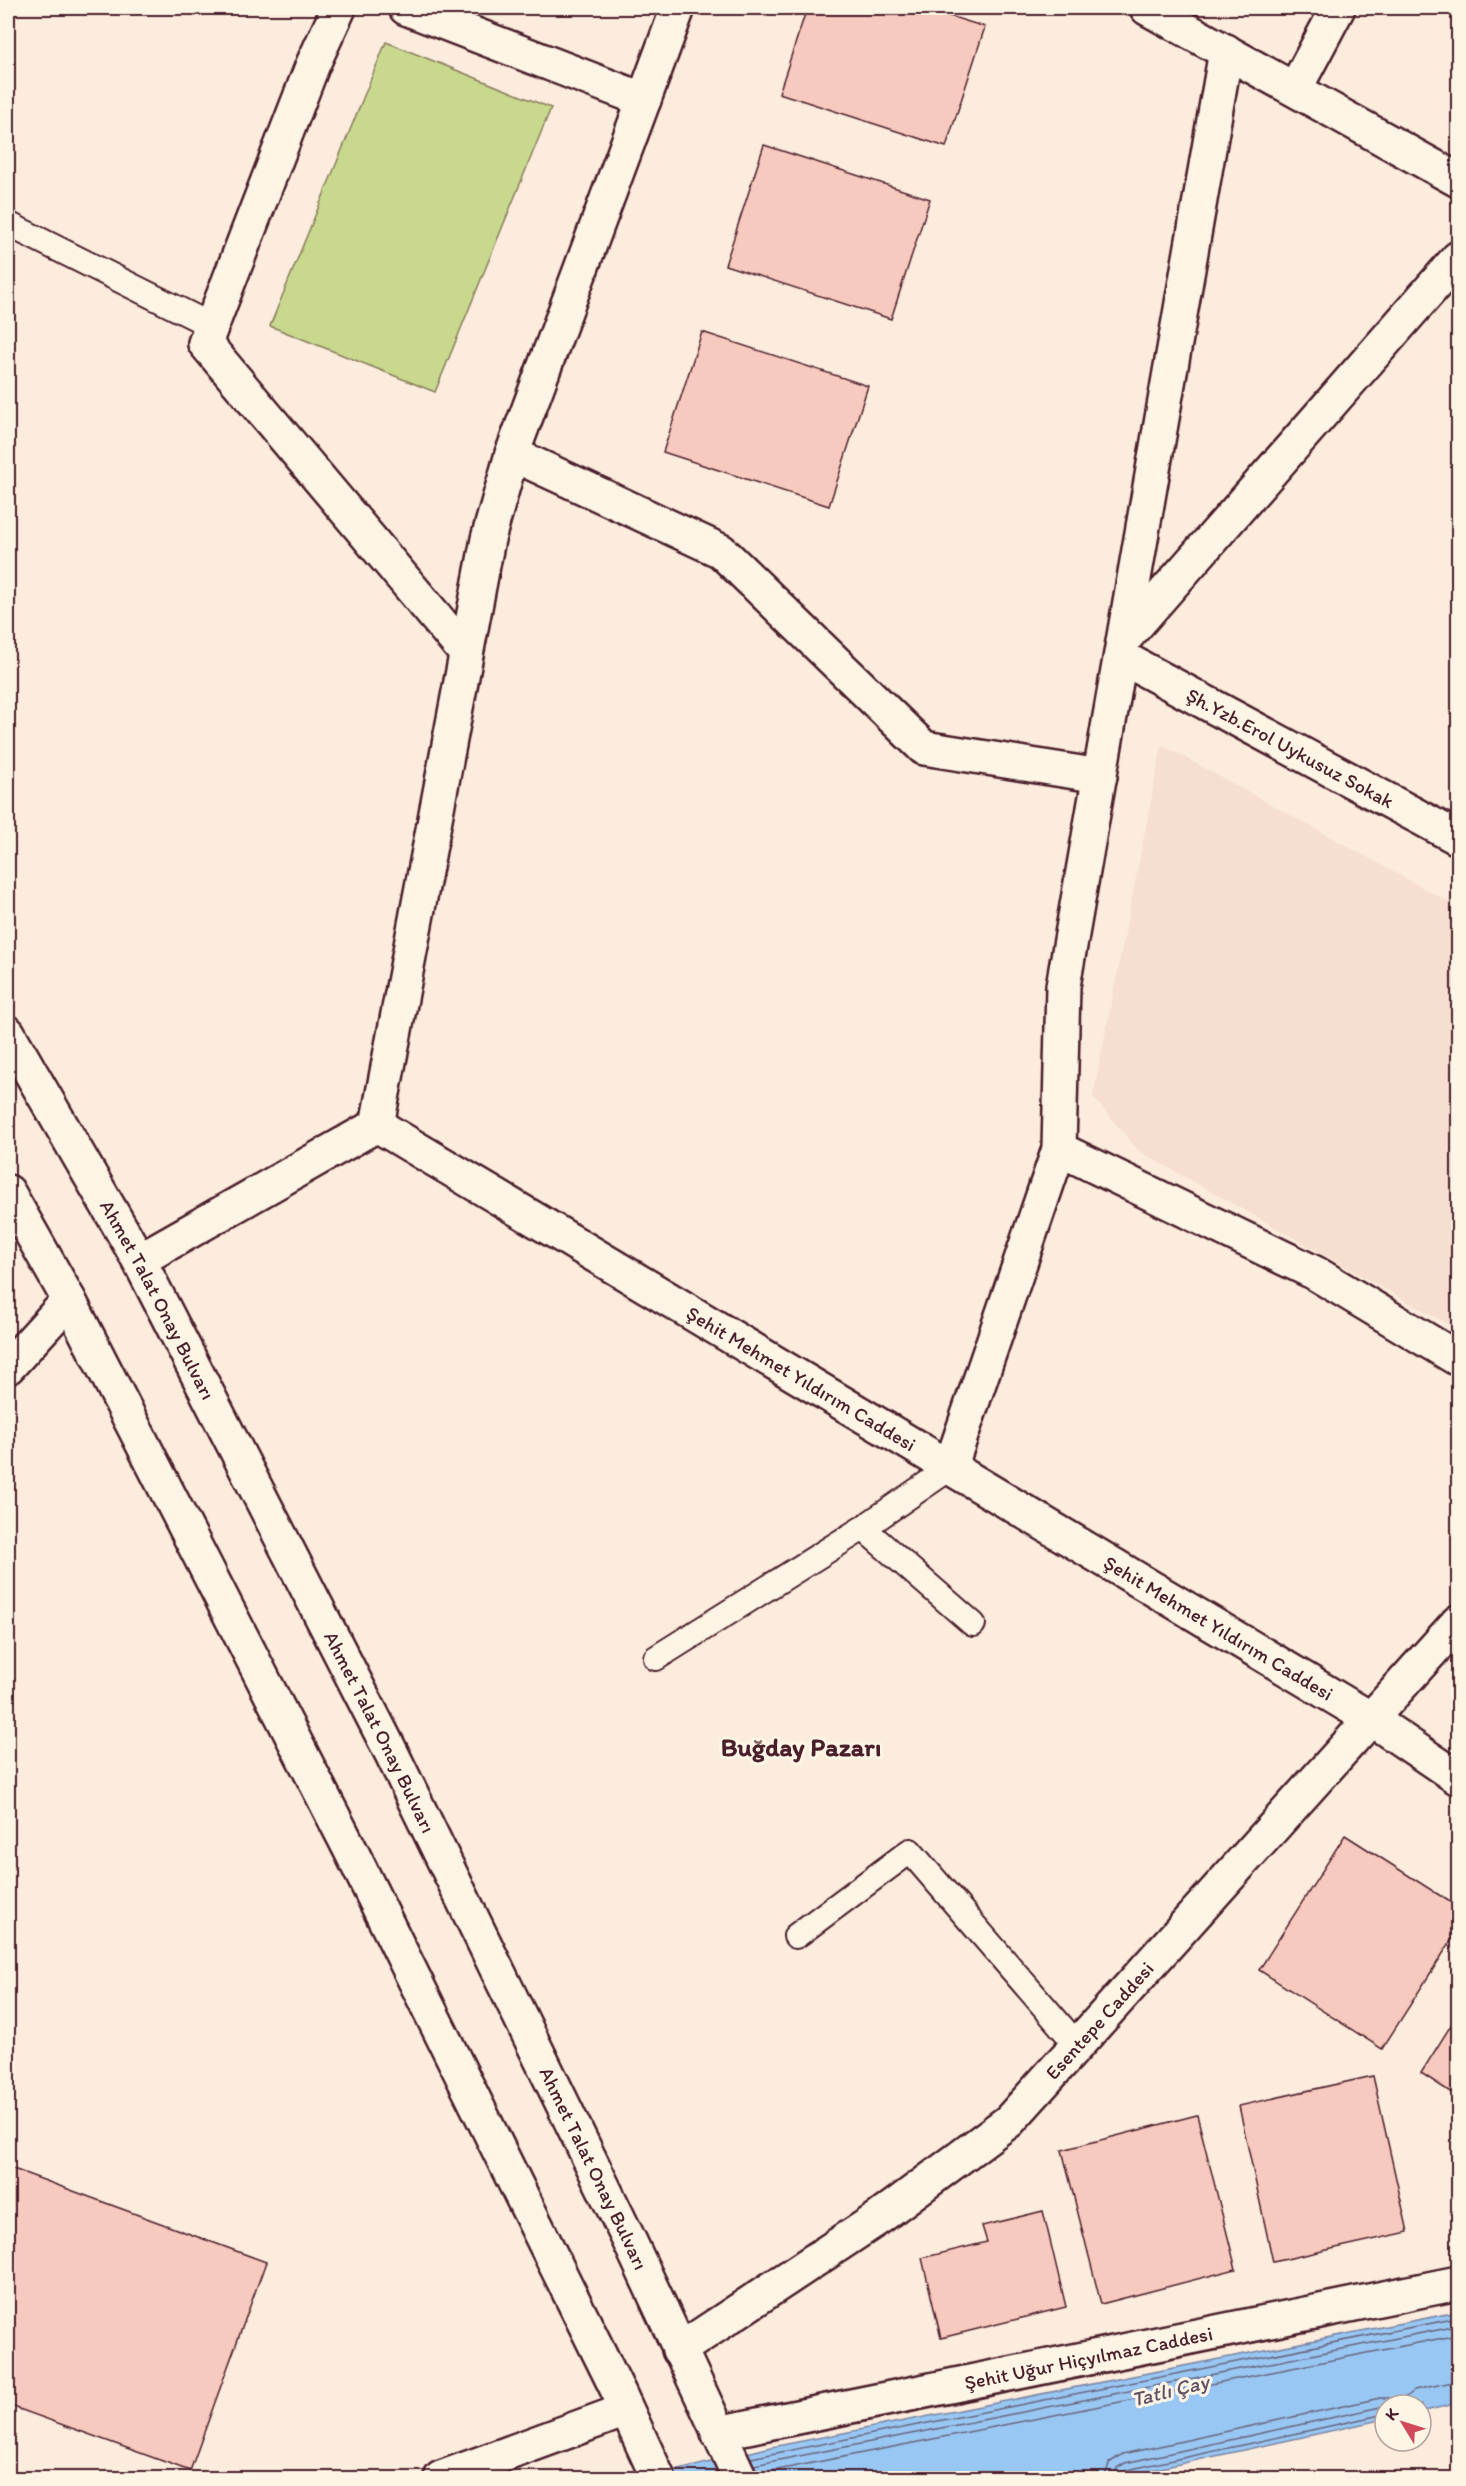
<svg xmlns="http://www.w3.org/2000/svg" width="1466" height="2486" viewBox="0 0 1466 2486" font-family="Itim,sans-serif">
  <rect width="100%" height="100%" fill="#fbecdd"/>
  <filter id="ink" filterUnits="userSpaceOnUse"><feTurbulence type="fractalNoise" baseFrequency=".0167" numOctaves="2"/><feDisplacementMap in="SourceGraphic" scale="12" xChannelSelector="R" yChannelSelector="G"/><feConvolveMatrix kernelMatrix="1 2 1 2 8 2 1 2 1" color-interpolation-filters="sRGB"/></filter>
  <g filter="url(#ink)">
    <!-- built -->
    <path fill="#f6ded1" d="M1162 745 1458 907V1330L1139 1151 1093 1097Z"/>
    <!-- green -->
    <path fill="#c8d98e" stroke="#897c5c" stroke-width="1.5" d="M386 42 551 108 435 392 270 326Z"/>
    <!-- water -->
    <path fill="#98c7f3" stroke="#7984a3" stroke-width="1.5" d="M1458 2312V2403L1421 2412V2405H1385V2419L1115 2478H647L767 2448Z"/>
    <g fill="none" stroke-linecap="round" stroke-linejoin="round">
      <!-- shore -->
      <path stroke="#69627b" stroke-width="1.5" d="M751 2458 1458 2318
        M754 2465 1458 2326
        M757 2474 1458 2335
        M1105 2478 1109 2463 1123 2454 1380 2398H1389L1400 2402 1414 2390 1458 2381
        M1114 2478 1117 2468 1125 2463 1385 2406
        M1122 2478V2473L1127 2470 1385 2414"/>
    </g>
    <!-- building -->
    <path fill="#f8c9be" stroke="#4a1f2b" stroke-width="1.5" d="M807 8H924L985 27 946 147 779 93Z
      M764 145 930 199 891 319 725 265Z
      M702 332 868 386 829 506 663 452Z
      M1345 1835 1458 1907V1930L1382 2049 1259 1970Z
      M1458 2014V2097L1421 2073Z
      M1373 2076 1408 2232 1273 2262 1239 2106Z
      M1197 2115 1236 2269 1101 2304 1062 2150Z
      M8 2167 266 2262 190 2471 8 2405Z
      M1043 2211 1066 2307 941 2338 922 2258 987 2242 982 2226Z"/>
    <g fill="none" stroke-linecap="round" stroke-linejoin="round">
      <defs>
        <path id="service" d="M8 224 212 326
          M863 1528 973 1624
          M656 1658 863 1528 950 1468
          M796 1936 910 1851 1078 2046"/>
        <g id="minor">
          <path d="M339 8 313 64 205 343 466 653"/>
          <path d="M406 8 644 100"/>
          <path d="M1147 8 1458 180"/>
          <path d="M1295 89 1338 8"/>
          <path d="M512 454 721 551 924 748 1100 776"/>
          <path d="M1124 639 1458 258"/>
          <path id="s1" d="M1121 657 1458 838"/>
          <path d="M377 1125 488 539 512 454 678 8"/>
          <path d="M1059 1149 1315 1273 1458 1359"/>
          <path d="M8 1367 69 1300"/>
          <path d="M950 1468 1059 1149 1063 986 1226 51"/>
          <path d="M441 2478 626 2410"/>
        </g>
        <g id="tertiary">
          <path id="s2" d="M139 1260 377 1125 1371 1719 1458 1778"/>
          <path id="s3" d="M679 2350 880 2217 1009 2121 1458 1622"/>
          <path id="s4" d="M718 2433 1458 2283"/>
        </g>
        <g id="secondary">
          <path id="s5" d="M8 1033 139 1260 392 1754 630 2242 740 2478"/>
          <path d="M8 1192 69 1300 350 1849 619 2393 658 2478"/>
        </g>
      </defs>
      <!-- service casing -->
      <use href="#service" stroke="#4a1f2b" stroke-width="28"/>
      <!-- minor casing -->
      <use href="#minor" stroke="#4a1f2b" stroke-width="38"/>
      <!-- tertiary casing -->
      <use href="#tertiary" stroke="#4a1f2b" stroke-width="38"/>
      <!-- secondary casing -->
      <use href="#secondary" stroke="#4a1f2b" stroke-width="38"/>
      <!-- service -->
      <use href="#service" stroke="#fcf5e5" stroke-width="24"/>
      <!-- minor -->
      <use href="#minor" stroke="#fcf5e5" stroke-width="33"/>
      <!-- tertiary -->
      <use href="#tertiary" stroke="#fcf5e5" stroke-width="33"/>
      <!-- secondary -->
      <use href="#secondary" stroke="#fcf5e5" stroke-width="33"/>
    </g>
  </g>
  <g text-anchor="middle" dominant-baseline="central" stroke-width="6" stroke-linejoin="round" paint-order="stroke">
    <!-- street labels -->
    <g font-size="20" fill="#4a1f2b" stroke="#fcf5e5">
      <text stroke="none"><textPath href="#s1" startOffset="192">Şh.Yzb.Erol Uykusuz Sokak</textPath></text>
      <text stroke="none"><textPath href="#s5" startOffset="306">Ahmet Talat Onay Bulvarı</textPath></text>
      <text stroke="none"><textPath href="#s2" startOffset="768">Şehit Mehmet Yıldırım Caddesi</textPath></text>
      <text stroke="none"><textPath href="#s2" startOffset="1254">Şehit Mehmet Yıldırım Caddesi</textPath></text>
      <text stroke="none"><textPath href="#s5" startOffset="792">Ahmet Talat Onay Bulvarı</textPath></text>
      <text stroke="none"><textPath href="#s3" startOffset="537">Esentepe Caddesi</textPath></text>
      <text stroke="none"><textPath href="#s5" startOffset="1278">Ahmet Talat Onay Bulvarı</textPath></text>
      <text stroke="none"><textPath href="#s4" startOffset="378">Şehit Uğur Hiçyılmaz Caddesi</textPath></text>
    </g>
    <!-- water labels -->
    <g font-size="21" font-style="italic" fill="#615167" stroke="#fcf5e5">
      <text transform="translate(1170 2390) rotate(-14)">Tatlı Çay</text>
    </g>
    <!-- district labels -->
    <g font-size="26" font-weight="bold" fill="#4a1f2b" stroke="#fcf5e5">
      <text x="801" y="1747">Buğday Pazarı</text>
    </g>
  </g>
  <!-- margin -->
  <rect width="1466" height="2486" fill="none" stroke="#fcf5e5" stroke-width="30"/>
  <rect x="15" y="15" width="1436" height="2456" fill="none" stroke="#4a1f2b" stroke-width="2" filter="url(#ink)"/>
  <!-- north arrow -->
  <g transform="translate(1403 2423) rotate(308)"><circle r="28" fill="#fcf5e5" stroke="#b59f9b" stroke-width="1.5"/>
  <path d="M0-4.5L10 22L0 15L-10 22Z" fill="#d1495b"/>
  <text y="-9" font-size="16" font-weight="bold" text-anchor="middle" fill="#4a1f2b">K</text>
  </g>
</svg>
